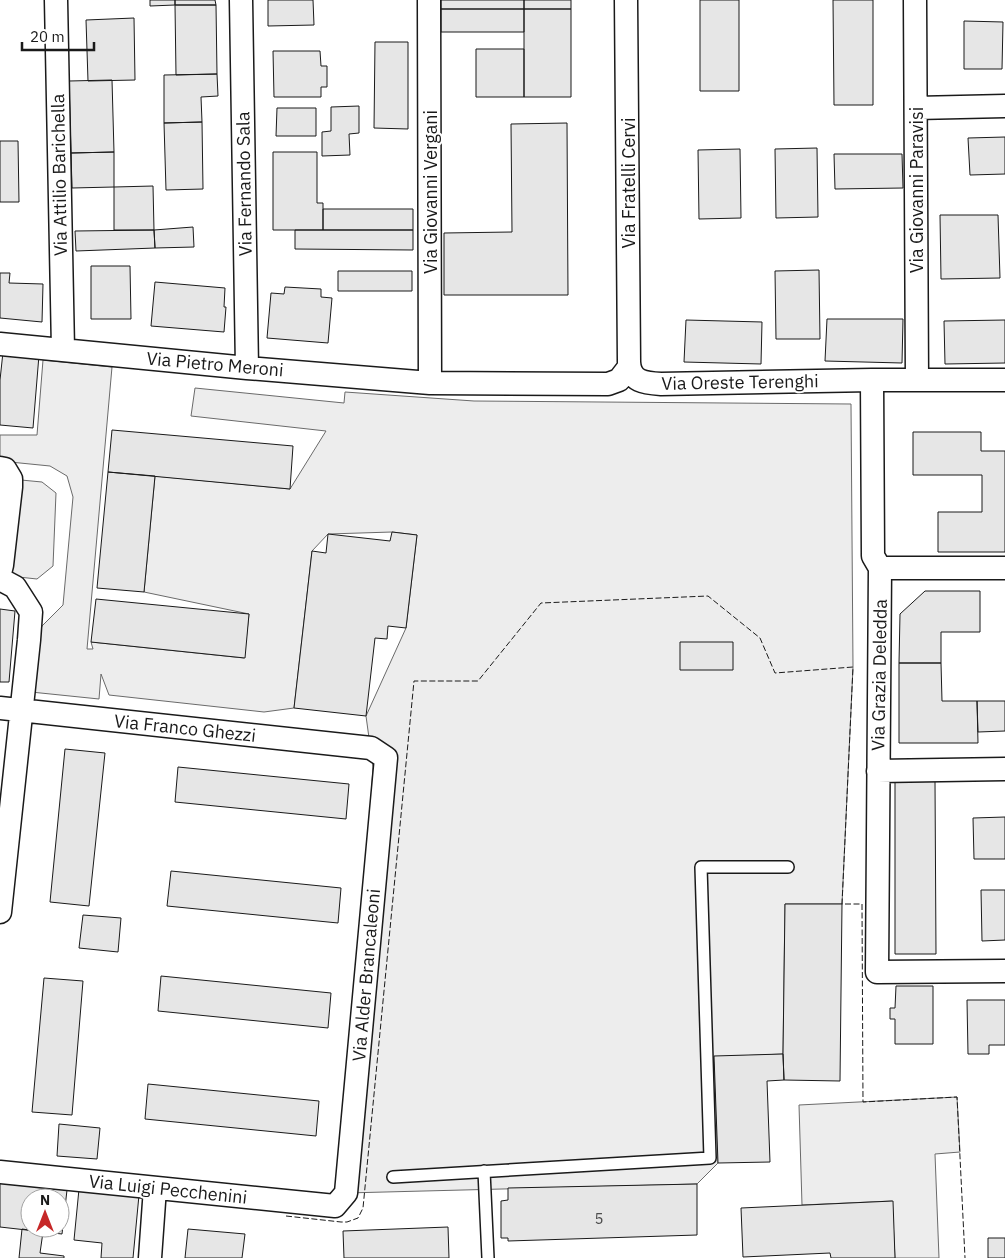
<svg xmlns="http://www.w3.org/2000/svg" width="1005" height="1258" viewBox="0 0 1005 1258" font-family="'IBM Plex Sans',sans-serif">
  <rect width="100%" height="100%" fill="#fff"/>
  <!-- built -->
  <path fill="#ededed" stroke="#6a6a6a" d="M43 360 112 367 87 649H93L91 642 244 658 249 614 144 592 155 476 290 489 326 431 191 416 195 388 344 403 345 392 474 401 851 404 853 667 842 904H785L783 1054 714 1057 718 1163 697 1184 346 1193 373 767 366 716 406 628 417 535 392 532 328 534 312 551 294 708 264 712 109 695 101 674 99 699 31 692 36 644 42 626 63 605 73 497 67 476 50 466 0 461V435H37Z
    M0 478 42 482 56 493 53 566 37 579 0 575Z
    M957 1097 960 1152 935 1154 939 1258H895L892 1201 802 1205 799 1105Z"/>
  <!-- building -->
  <path fill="#e6e6e6" stroke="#1a1a1a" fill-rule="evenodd" d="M150 0H175V5L150 6Z
    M175 0H215L216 5H175Z
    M268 0H313L314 25 268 26Z
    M441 0H524V9H441Z
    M524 0H571V9H524Z
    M700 0H739V91H700Z
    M833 0H873V105H834Z
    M175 5H216L217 74 176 75Z
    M441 9H524V32H441Z
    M524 9H571V97H524Z
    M134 18 135 80 88 81 86 20Z
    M964 21 1003 22 1002 69H964Z
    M375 42H408V129L374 128Z
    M476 49H524V97H476Z
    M273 51H320L321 66H327V87H321V97H274Z
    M217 74 218 96 201 97 202 122 164 123V75Z
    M112 80 114 152 71 153 69 81Z
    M359 106V133L349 134 350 155 322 156V132L331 131V107Z
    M277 108H316V136H276Z
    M202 122 203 189 166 190 164 123Z
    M567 123 568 295H444V233L512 232 511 124Z
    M1005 137V174L970 175 968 138Z
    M0 141H18L19 202H0Z
    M817 148 818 217 776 218 775 149Z
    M740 149 741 218 699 219 698 150Z
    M114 152V187L72 188 71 153Z
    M273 152H317V203H323V230H273Z
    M834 154H902L903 188 835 189Z
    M153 186 154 230H114V187Z
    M323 209H413V230H323Z
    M940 215H998L1000 278 941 279Z
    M193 227 194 247 155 248 154 230Z
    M154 230 155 248 76 251 75 231Z
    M295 230H413V250L295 249Z
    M91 266H130L131 319H91Z
    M819 270 820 339H776L775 271Z
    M338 271H412V291H338Z
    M0 273H10L9 283 43 284 42 322 0 318Z
    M155 282 225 288 224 307H226L224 332 151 326Z
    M285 287 321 289V297L332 298 328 343 267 338 271 293 284 294Z
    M827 319H903L902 363 825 361Z
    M686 320 762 322 761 364 684 362Z
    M1005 320V363L945 364 944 321Z
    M3 352 39 355 33 428 0 425V380Z
    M112 430 293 446 290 489 108 472Z
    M913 432H981V451H1005V552H938V512H982V475H913Z
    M108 472 155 476 144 592 97 588Z
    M392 532 417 535 406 628 388 626 387 639 375 638 366 716 294 708 312 551 326 553 328 534 390 541Z
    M925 591H980V632H941V663H899L900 614Z
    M96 599 249 614 245 658 91 642Z
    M0 609 15 611 9 682H0Z
    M680 642H733V670H680Z
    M899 663H941L942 701H977L978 743H899Z
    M977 701H1005V731L978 732Z
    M65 749 105 753 89 906 50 902Z
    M178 767 349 784 346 819 175 802Z
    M895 781H935L936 954H895Z
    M1005 817V859H974L973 818Z
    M171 871 341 888 338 923 167 906Z
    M981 890H1005V940L982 941Z
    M785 904H842L840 1081 784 1080 783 1054Z
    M83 915 121 918 118 952 79 948Z
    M161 976 331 993 328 1028 158 1011Z
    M44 978 83 981 72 1115 32 1112Z
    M896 986H933V1044H895V1019H890V1008H895Z
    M967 1000H1005V1045H989V1054H968Z
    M783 1054 784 1080 767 1081 770 1162 718 1163 714 1056Z
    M148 1084 319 1101 316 1136 145 1119Z
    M59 1124 100 1128 97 1159 57 1156Z
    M0 1182 67 1190 62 1234 0 1227ZM30 1198H60V1228H30Z
    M697 1184V1235L508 1241V1238H501V1201L508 1200V1188Z
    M79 1189 139 1195 133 1258H101L102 1243 74 1240Z
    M893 1201 895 1258H831L830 1253 743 1257 741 1208Z
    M448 1227 449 1258H344L343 1231Z
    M22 1229 43 1232 40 1253 64 1256V1258H19Z
    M188 1229 245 1234 242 1258H185Z
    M988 1238H1005V1258H988Z"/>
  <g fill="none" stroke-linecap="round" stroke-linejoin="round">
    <defs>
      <path id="service" d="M484 1171 488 1258
        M393 1177 710 1158 701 867H788"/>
      <path id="minor" d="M56 0 63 349
        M241 0 247 368
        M429 0 430 383
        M626 0 629 362C630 382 645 383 661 384L872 380H1005
        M915 0 917 380
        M916 108 1005 106
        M0 344 247 368 430 383 608 384 619 380 629 367
        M872 380 873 556 880 568 877 972 1005 971
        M0 468 5 469 11 479V487L2 565 0 573
        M880 568H1005
        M0 579 15 587 31 612 29 640 0 912
        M0 708 371 748 386 758 346 1193 335 1206 0 1172
        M878 771 1005 769
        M150 1258 155 1188"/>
    </defs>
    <!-- service casing -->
    <use href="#service" stroke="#1a1a1a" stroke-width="14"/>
    <!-- minor casing -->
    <use href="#minor" stroke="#1a1a1a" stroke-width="25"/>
    <!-- service -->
    <use href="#service" stroke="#fff" stroke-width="11"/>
    <!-- minor -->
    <use href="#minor" stroke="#fff" stroke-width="22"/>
    <!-- fence -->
    <path stroke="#1a1a1a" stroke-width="1" stroke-dasharray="6 2.5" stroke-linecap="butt" d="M286 1216 341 1222H347L358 1218 363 1208 414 681H478L541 603 708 596 760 638 775 673 853 667 842 904H862L863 1102 957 1097 965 1258"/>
  </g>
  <g text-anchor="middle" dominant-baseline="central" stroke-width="4" stroke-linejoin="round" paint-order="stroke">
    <!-- number labels -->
    <g font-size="15" fill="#4d4d4d">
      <text x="599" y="1218">5</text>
    </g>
    <!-- street labels -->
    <g font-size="18" fill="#1a1a1a" stroke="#fff">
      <text transform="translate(59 175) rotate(-91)">Via Attilio Barichella</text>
      <text transform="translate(628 183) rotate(-90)">Via Fratelli Cervi</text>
      <text transform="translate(244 184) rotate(-91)">Via Fernando Sala</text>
      <text transform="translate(916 190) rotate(-90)">Via Giovanni Paravisi</text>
      <text transform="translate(430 192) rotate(-90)">Via Giovanni Vergani</text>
      <text transform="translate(215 364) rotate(5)">Via Pietro Meroni</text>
      <text transform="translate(740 382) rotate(-1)">Via Oreste Terenghi</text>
      <text transform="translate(879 675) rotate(-89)">Via Grazia Deledda</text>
      <text transform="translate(185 728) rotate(6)">Via Franco Ghezzi</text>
      <text transform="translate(366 975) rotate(-85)">Via Alder Brancaleoni</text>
      <text transform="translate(168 1189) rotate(6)">Via Luigi Pecchenini</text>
    </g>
  </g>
  <!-- north arrow -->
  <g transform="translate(45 1213)"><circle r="24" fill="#ffffff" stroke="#a3a3a3"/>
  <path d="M0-4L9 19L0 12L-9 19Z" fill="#c62828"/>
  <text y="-8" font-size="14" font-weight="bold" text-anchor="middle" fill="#1a1a1a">N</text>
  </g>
  <!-- scale -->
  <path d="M22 42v8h72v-8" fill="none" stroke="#1a1a1a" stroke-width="2.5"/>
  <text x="30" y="42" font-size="15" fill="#1a1a1a" stroke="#ffffff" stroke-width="4" paint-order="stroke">20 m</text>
</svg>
